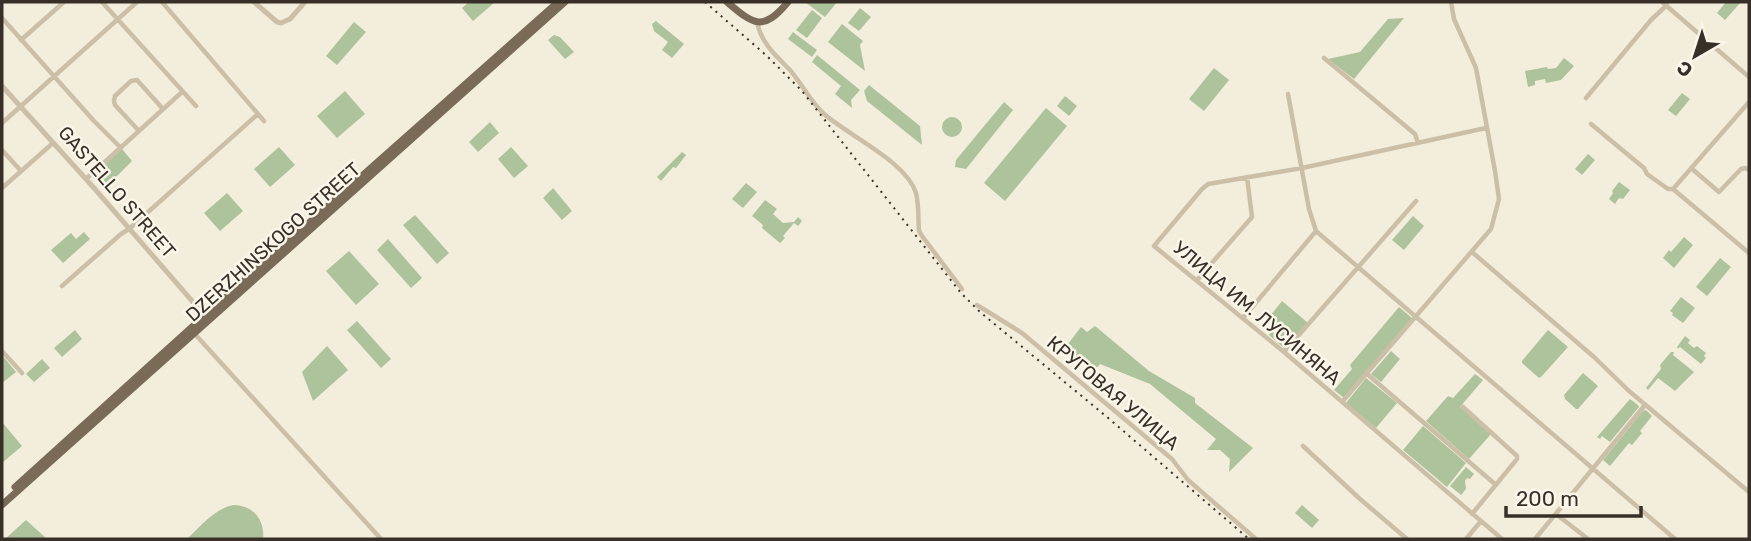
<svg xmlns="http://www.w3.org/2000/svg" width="1751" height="541" viewBox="0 0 1751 541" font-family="Rubik,sans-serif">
  <rect width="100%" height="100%" fill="#f3eddc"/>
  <!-- green -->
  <path fill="#adc39b" d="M469 2H495L473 21 462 8Z
    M805 2H837L825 17Z
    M1726 2H1741L1725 20 1717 13Z
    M860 8 871 17 859 31 848 23Z
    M812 10 822 18 807 38 796 30Z
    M1404 18 1354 79 1328 59 1360 52 1388 19Z
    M656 21 684 44 672 58 662 50 668 42 654 31 652 24Z
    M354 22 366 32 337 65 326 56Z
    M842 24 863 41 860 45 865 71 828 42Z
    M793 32 817 50 812 57 788 39Z
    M554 35 560 37 574 52 565 59 548 40Z
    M817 55 860 90 851 100 852 108 835 94 841 86 812 62Z
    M1564 58 1574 66 1561 80 1546 83 1545 79 1535 81V85L1528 87 1525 71 1547 67 1548 69 1556 68Z
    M1214 68 1229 80 1204 111 1189 99Z
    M869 85 920 126 922 145 867 101 864 91Z
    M345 91 365 114 337 138 317 116Z
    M1682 93 1690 99 1676 116 1668 110Z
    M1065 96 1077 106 1069 116 1057 106Z
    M1004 102 1013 110 966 169 955 167 956 160Z
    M1046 108 1067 126 1005 201 984 183Z
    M942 127a10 10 0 1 1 20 0a10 10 0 1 1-20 0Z
    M490 122 499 133 478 152 469 142Z
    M279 147 295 165 270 187 254 169Z
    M511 147 528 166 514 178 498 159Z
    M122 149 132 161 107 186 96 172Z
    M682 152 686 155 676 168 673 167 661 181 657 177Z
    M1588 154 1595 160 1582 175 1575 169Z
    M1619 182 1630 190 1623 199 1619 198 1615 204 1609 199 1613 193 1612 191Z
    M746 183 757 192 743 208 732 199Z
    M553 188 572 211 562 220 543 198Z
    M227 193 243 211 220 231 204 213Z
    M765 200 777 209 773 214 783 223 794 222 798 217 802 221 798 226 794 223 783 236 785 238 780 243 762 228 763 225 752 216Z
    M415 215 449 253 437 264 403 225Z
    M1413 216 1424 226 1404 250 1392 240Z
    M84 232 90 239 63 263 51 250 71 233 76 239Z
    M1684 237 1693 245 1674 268 1663 258 1669 250 1671 252Z
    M388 239 422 278 411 288 377 250Z
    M349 251 379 284 356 305 326 271Z
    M1720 258 1731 267 1707 296 1696 287Z
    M1681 297 1695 308 1683 323 1672 315 1673 313 1670 311Z
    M1282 301 1308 323 1286 350 1269 335 1278 324 1270 316Z
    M1399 307 1412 318 1344 398 1334 390 1352 369 1350 365Z
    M357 321 391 359 381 368 347 330Z
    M1095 326 1149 371 1195 398V403L1253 448 1229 472 1230 459 1220 450H1207L1216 439 1150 384 1100 364 1093 372 1065 348 1081 327 1087 332Z
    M75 330 82 339 62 357 54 348Z
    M1548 330 1568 347 1541 377 1539 378 1522 363V361Z
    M1685 336 1690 340 1688 343 1694 348 1697 346 1706 353 1704 356 1706 358 1701 364 1680 347 1678 349 1677 347Z
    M327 346 348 370 313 401 302 372Z
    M1391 351 1400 359 1381 382 1371 374Z
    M1671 352H1674L1673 355 1694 372 1675 391 1658 378 1648 390 1646 388 1661 369 1660 365Z
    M2 355 16 372 2 383Z
    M42 359 50 368 34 382 26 374Z
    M1583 373 1598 386 1578 409H1576L1565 399 1564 395Z
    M1475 374 1483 380 1460 407 1491 434 1469 459 1426 421 1448 396 1453 398Z
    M1366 378 1397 403 1376 428 1346 403Z
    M1630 399 1638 405 1639 407 1610 442 1602 436 1600 439 1597 437Z
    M1646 410 1652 416 1640 431 1642 433 1632 445 1629 443 1610 466 1603 460 1643 411Z
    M2 422 22 446 2 463Z
    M1423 426 1466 463 1447 487 1403 450Z
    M1466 467 1474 474 1470 479 1467 478 1465 481 1466 489 1461 495 1450 486Z
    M234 505C254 506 265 520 263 539H187C200 527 215 508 234 505Z
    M1302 505 1319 520 1312 528 1295 513Z
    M26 520 47 539H5Z"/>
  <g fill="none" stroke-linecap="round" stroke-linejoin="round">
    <!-- minor -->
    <path stroke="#cbc0a7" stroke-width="4.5" d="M102 2 196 106
      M162 2 264 121
      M1662 2 1749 77
      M2 18 94 121 121 148
      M757 22C761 43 776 56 790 70 802 84 810 101 823 113 847 135 906 161 916 193 919 204 918 219 919 231L922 236 962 289
      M21 40 64 2
      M1324 58 1415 134 1418 143
      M1288 94 1309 209 1316 231 1675 539
      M1586 98 1651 20 1667 5
      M2 123 137 2
      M1591 124 1644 168 1647 174 1668 189H1673L1749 253
      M1486 128 1302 168 1208 184 1202 189 1154 246 1284 352 1502 539
      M139 131 115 105 114 101 115 96 131 81 137 80 163 109
      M2 150 21 171
      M1691 168 1719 192 1741 169 1745 168 1749 170
      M86 179 182 92
      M2 188 53 143
      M1673 189 1749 102
      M1472 252 1594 357 1629 391 1749 492
      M1197 280 1252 217 1247 177
      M62 286 121 234 129 229 258 114
      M977 305 1022 333 1172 459 1188 480 1256 539
      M1243 318 1316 231
      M193 332 381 539
      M2 351 22 373
      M1284 352 1416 201
      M1366 373 1496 485
      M1342 402 1491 229 1499 199 1495 171 1476 68 1454 19 1451 2
      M1463 407 1517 456V459L1472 514
      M1303 446 1360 499 1407 539
      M1556 514 1588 539
      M1466 539 1481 521
      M1535 539 1645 405"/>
    <!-- tertiary -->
    <path stroke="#cbc0a7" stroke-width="5" d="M254 2 277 22 281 23 290 19 305 2
      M2 86 94 188 206 317"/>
    <!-- primary -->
    <path stroke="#7a6b59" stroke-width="7" d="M727 2C754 25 763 32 788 2
      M15 487 213 308 558 2
      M2 505 565 2"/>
    <!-- rail -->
    <path stroke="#383028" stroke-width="2" stroke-dasharray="2 5" stroke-linecap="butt" d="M705 2 767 56 802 91 961 293 980 312 1107 417 1249 539"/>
  </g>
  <g text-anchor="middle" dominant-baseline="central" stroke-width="5" stroke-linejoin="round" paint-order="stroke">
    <!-- street labels -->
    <g font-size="19" fill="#383028" stroke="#faf6e9">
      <text transform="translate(117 192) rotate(49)">GASTELLO STREET</text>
      <text transform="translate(273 242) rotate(-42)">DZERZHINSKOGO STREET</text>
      <text transform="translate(1257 313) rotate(40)">УЛИЦА ИМ. ЛУСИНЯНА</text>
      <text transform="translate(1113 393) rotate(40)">КРУГОВАЯ УЛИЦА</text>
    </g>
  </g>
  <!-- border -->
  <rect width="1751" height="541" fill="none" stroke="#383028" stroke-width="7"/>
  <!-- north arrow -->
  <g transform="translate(1695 56) rotate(219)" stroke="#faf6e9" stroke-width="5" paint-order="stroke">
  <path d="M0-5L12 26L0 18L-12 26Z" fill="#383028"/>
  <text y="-10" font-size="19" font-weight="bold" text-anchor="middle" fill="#383028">С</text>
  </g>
  <!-- scale -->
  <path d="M1506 506v10h135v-10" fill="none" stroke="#383028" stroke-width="3.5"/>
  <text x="1516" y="506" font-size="21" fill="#383028" stroke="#faf6e9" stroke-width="5" paint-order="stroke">200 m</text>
</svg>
